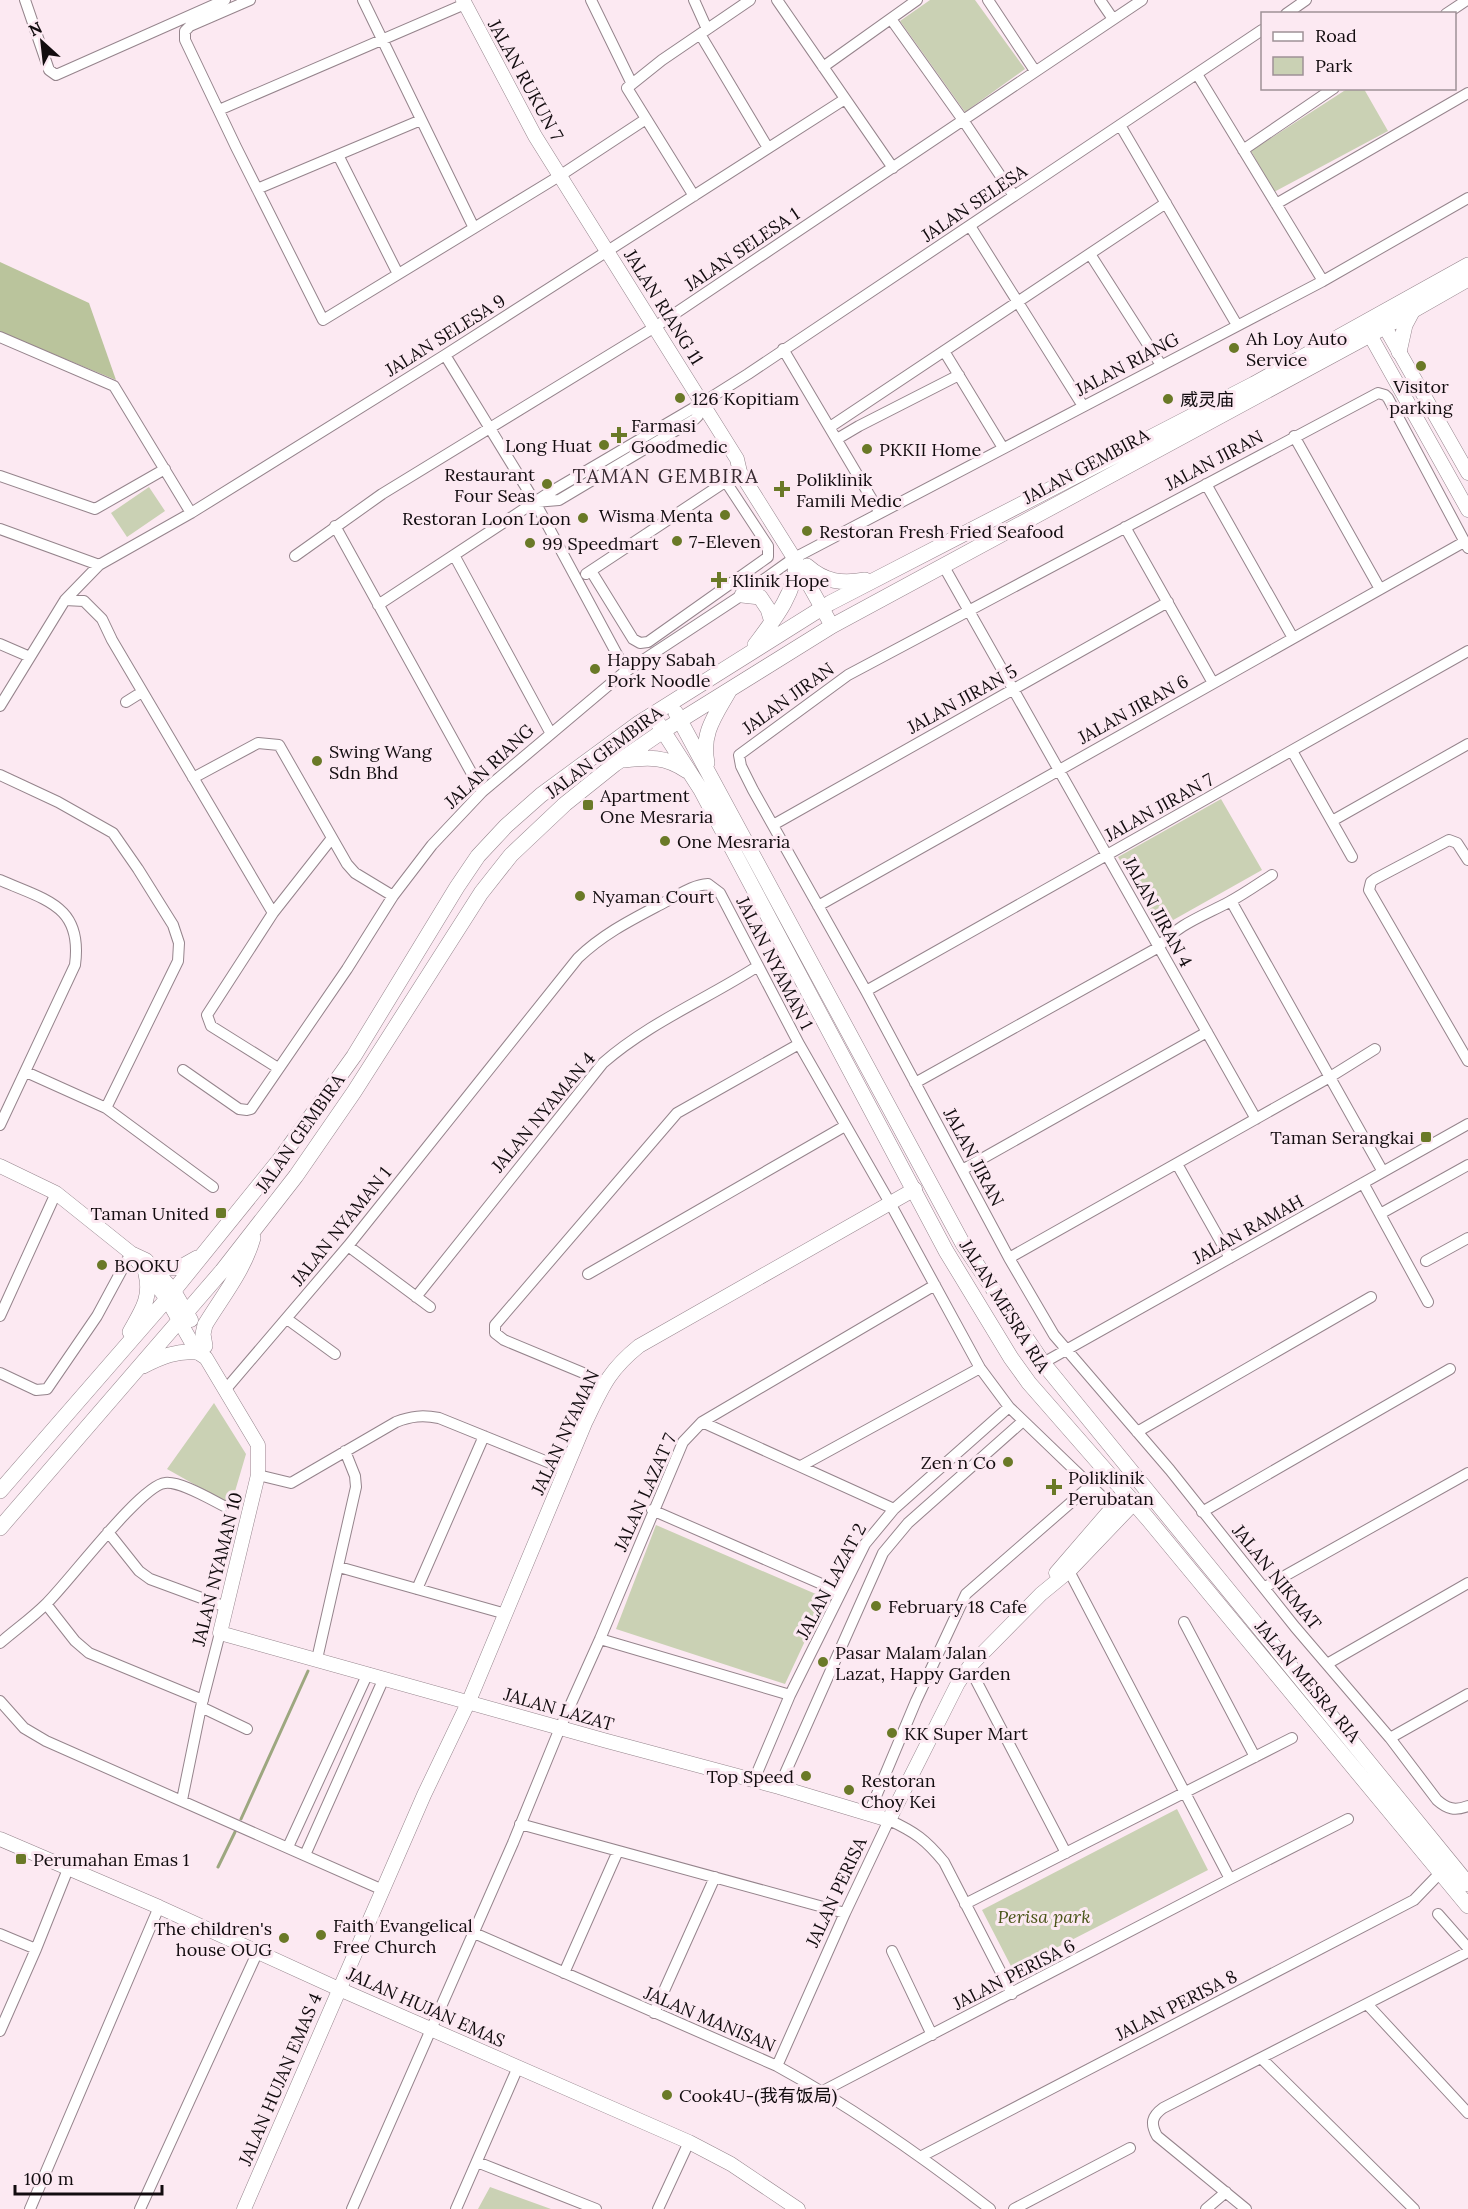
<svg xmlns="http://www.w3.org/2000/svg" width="1468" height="2209" viewBox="0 0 1468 2209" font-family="Lora,'Noto Sans SC',serif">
  <rect width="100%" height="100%" fill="#fce9f2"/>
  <!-- green -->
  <path fill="#cad1b4" d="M930 0H975L1025 69 965 112 900 21Z
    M1347 89H1364L1388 131 1274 192 1251 151Z
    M149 487 165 511 127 537 111 513Z
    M1221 799 1262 870 1159 928 1118 857Z
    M214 1403 246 1454 231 1505 167 1469Z
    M656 1525 825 1598 785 1684 616 1629Z
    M1177 1809 1208 1870 1013 1970 982 1910Z
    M490 2187 551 2209H478Z"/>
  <!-- forest -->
  <path fill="#bac49c" d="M0 262 89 303 116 380 0 332Z"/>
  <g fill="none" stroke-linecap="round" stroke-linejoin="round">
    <!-- stream -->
    <path stroke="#9da780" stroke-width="3" d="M241 1819 308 1671
      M218 1867 235 1832"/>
    <defs>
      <path id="minor" d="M25 0 49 70 56 75 225 0
        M250 0 190 26 185 31V40L236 147 323 320 561 175 646 119
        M363 0 474 228
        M591 0 631 82
        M694 0 707 29
        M777 0 893 168
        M988 0 1035 71
        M1100 0 1113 19
        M1286 14 1306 0
        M1446 14 1467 0
        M891 19 963 120 1014 196
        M700 34 768 148
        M823 67 917 0
        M1197 74 1323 281
        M219 110 465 4
        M1120 125 1237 325
        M1243 150 1334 88
        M338 155 398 274
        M257 189 421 120
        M694 196 627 88 662 60 750 0
        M1276 204 1468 93
        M970 226 1083 406
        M1090 254 1161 365
        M0 337 114 386 191 513
        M783 349 880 513
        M944 351 1003 448
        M445 355 535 502 626 671
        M830 427 1166 203
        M1294 436 1380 589
        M837 439 859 426 959 375
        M0 476 95 509 165 469
        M1206 484 1293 638
        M535 502 559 500 695 419 698 416 702 403
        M335 526 482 792
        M1125 527 1213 683
        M0 529 99 565
        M1468 548 1388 398 1385 395 1378 393 848 675 739 755 741 766 753 790 866 991 1009 1258 1054 1335 1170 1470 1295 1627 1390 1738 1437 1800C1447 1809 1455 1811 1468 1806
        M454 555 550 732
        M800 555 1323 281 1468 198
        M295 556 382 494 655 327 1142 0
        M943 565 1256 1119
        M591 571 633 639 640 643 648 642 768 557V546L726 482
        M586 574 740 472
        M65 600 84 601 102 619 112 640 273 913
        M378 605 547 494 702 403 748 374 1262 30
        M0 644 30 657
        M126 702 142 692
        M0 706 65 600 99 565 191 513 445 355 845 99
        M1292 751 1352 857
        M0 775 58 802 113 833 138 869 173 925 179 943 178 961 106 1108
        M193 778 258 743 279 745 347 864 355 873 393 896
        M1332 821 1468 744
        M773 825 1168 602
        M1468 860 1457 843 1449 840 1375 879 1371 882 1369 890 1468 1061
        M0 880C45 900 83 905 75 965L0 1125
        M1231 901 1383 1172
        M818 906 1464 542
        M866 991 1468 651
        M278 1068 211 1026 207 1015 273 913 332 838
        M183 1070 239 1109 247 1110 251 1109 347 969 393 896 432 845 482 792 622 674 742 595 794 558
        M26 1072 106 1108 213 1187
        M915 1083 1159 947C1176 925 1205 915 1229 902 1244 894 1258 884 1272 875
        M1177 1164 1230 1258
        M962 1170 1207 1032
        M1363 1183 1428 1302
        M1380 1214 1468 1165
        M348 1246 430 1307
        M1009 1258 1330 1077 1375 1049
        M1426 1261 1468 1238
        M588 1274 845 1126
        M416 1297 603 1063C650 1022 707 999 758 966
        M0 1316 56 1193
        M287 1319 335 1354
        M1043 1363 1468 1124
        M0 1373 36 1390 47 1389 97 1316 131 1253
        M605 1382 504 1340 495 1333V1325L677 1113 799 1044
        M226 1389 348 1246 578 958C604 933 633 919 665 902 679 895 692 885 708 884L720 893 799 1044 890 1203 980 1368 1009 1407 1113 1507
        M702 1422 894 1509
        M1137 1432 1371 1297
        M801 1466 980 1368
        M258 1475 291 1483 396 1422C411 1416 423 1415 439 1418L565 1469
        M652 1510 840 1592
        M1202 1512 1450 1369
        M108 1532 139 1571 150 1579 226 1607
        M339 1567 506 1614
        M1069 1571 1230 1879
        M1265 1587 1468 1473
        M417 1589 484 1436
        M46 1604 75 1641 89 1653 203 1700
        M1184 1622 1255 1757
        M600 1639 790 1695
        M0 1643C15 1630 32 1618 46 1604 68 1583 141 1485 165 1483 180 1481 210 1499 224 1506
        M317 1659 356 1487 355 1476 345 1451
        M1327 1664 1468 1583
        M969 1667 1066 1853
        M0 1701 24 1728 46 1741 383 1890
        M201 1707 247 1729
        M1390 1738 1468 1694
        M754 1780 790 1695 865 1544 894 1509 1009 1407
        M779 1787 883 1553 908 1523 1023 1421
        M182 1800 201 1707 220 1633
        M869 1813 916 1701 966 1594 1091 1485
        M520 1824 845 1913
        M288 1847 368 1673
        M305 1855 384 1678
        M965 1904 1292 1738
        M1438 1914 1468 1948
        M474 1933 777 2066C852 2107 923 2157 990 2209
        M0 1934 36 1949
        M892 1951 932 2035
        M564 1973 618 1851
        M1367 2004 1468 2113
        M654 2013 715 1877
        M0 2031 36 1949 68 1869
        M1262 2059 1414 2209
        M777 2066 845 1913 889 1820C915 1832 926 1840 944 1862L1012 1994
        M823 2091 1230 1879 1348 1819
        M920 2157 1414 1900 1440 1873
        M477 2162 596 2209
        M30 2209 159 1907
        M140 2209 258 1951
        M352 2209 513 1843 560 1728 600 1639 683 1442 702 1422 935 1285
        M456 2209 518 2067
        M658 2209 689 2142
        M1014 2209 1130 2148
        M1206 2209 1226 2192
        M1246 2209 1157 2136C1150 2123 1152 2116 1163 2108L1468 1952"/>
      <path id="tertiary" d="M463 0 535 136 737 459 740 472 794 558 832 626
        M1385 327 1468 473
        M1370 335 1468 510
        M0 1166 56 1193 131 1253 146 1260 174 1291 191 1320
        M131 1253 167 1299 197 1352 206 1358 258 1445V1475L220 1633 607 1741 779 1787 889 1820 958 1683 969 1667 1041 1594 1069 1571 1134 1503
        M1056 1573 1125 1493
        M0 1839 159 1907 339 1989 689 2142 731 2164 798 2209
        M244 2209 424 1795 469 1701 585 1423C602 1388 608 1371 639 1346L915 1189"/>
      <path id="secondary" d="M1399 352 1405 325 1413 310
        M807 566C825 582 842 584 865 580
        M742 595 760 597 768 609 772 622
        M755 645C773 621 796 593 796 562
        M676 713 963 1244 1043 1363 1468 1884
        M658 723 701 790 946 1251 1011 1358 1029 1383 1148 1519 1468 1906
        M624 760C648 757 666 756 687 771
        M707 763C701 733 715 716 729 691
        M154 1269 181 1267 197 1258
        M130 1332C141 1312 152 1298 146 1274
        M205 1346 203 1334 205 1325C222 1297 244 1270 253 1238
        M143 1366C161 1357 177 1350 197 1352
        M0 1491 167 1299 281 1158 354 1056 457 887 478 856 506 826 541 795 639 723 830 603 1254 384 1468 265
        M0 1528 222 1271 296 1176 354 1092 481 893 511 855 565 804 615 764 663 731 832 626 1370 335 1468 279"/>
    </defs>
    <!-- minor casing -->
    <use href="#minor" stroke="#95848c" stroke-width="12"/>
    <!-- tertiary casing -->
    <use href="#tertiary" stroke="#95848c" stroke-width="15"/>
    <!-- secondary casing -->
    <use href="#secondary" stroke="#95848c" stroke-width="16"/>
    <!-- minor -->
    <use href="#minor" stroke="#fff" stroke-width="10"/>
    <!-- tertiary -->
    <use href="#tertiary" stroke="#fff" stroke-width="14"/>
    <!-- secondary -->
    <use href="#secondary" stroke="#fff" stroke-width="15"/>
  </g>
  <!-- markers -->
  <g fill="#6a7927" stroke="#fce9f2" stroke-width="2">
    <circle cx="1234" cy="348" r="6"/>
    <circle cx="1421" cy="366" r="6"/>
    <circle cx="680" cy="398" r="6"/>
    <circle cx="1168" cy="399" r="6"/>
    <path d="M616 426h6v6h6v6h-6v6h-6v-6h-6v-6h6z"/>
    <circle cx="604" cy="445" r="6"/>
    <circle cx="867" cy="449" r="6"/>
    <circle cx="547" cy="484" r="6"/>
    <path d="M779 480h6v6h6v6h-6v6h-6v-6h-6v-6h6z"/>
    <circle cx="725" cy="515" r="6"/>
    <circle cx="583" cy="518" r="6"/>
    <circle cx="807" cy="531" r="6"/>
    <circle cx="677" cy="541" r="6"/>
    <circle cx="530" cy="543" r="6"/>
    <path d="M716 571h6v6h6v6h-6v6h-6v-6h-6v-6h6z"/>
    <circle cx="595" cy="669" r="6"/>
    <circle cx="317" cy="761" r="6"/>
    <rect x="582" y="799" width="12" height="12" rx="3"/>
    <circle cx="665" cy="841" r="6"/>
    <circle cx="580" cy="896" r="6"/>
    <rect x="1420" y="1131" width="12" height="12" rx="3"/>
    <rect x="215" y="1207" width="12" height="12" rx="3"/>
    <circle cx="102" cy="1265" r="6"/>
    <circle cx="1008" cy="1462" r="6"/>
    <path d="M1051 1478h6v6h6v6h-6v6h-6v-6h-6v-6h6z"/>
    <circle cx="876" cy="1606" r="6"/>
    <circle cx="823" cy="1662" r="6"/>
    <circle cx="892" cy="1733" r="6"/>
    <circle cx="806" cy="1776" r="6"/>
    <circle cx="849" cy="1790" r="6"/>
    <rect x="15" y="1853" width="12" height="12" rx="3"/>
    <circle cx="321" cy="1935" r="6"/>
    <circle cx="284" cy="1938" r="6"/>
    <circle cx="667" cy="2095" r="6"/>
  </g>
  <g text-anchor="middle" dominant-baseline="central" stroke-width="6" stroke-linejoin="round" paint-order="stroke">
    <!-- street labels -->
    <g font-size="18" fill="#120c0f" stroke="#fce9f2">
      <text transform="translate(526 80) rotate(61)">JALAN RUKUN 7</text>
      <text transform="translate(974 203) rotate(-34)">JALAN SELESA</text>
      <text transform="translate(742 249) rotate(-34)">JALAN SELESA 1</text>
      <text transform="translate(664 307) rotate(58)">JALAN RIANG 11</text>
      <text transform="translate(445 335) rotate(-32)">JALAN SELESA 9</text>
      <text transform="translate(1127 364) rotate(-28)">JALAN RIANG</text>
      <text transform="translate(1214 460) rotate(-28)">JALAN JIRAN</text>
      <text transform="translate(1086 466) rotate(-28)">JALAN GEMBIRA</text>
      <text transform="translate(788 698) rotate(-36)">JALAN JIRAN</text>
      <text transform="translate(962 699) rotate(-29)">JALAN JIRAN 5</text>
      <text transform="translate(1133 709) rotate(-29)">JALAN JIRAN 6</text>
      <text transform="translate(604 752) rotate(-37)">JALAN GEMBIRA</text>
      <text transform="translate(489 766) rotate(-43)">JALAN RIANG</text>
      <text transform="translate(1159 807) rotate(-29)">JALAN JIRAN 7</text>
      <text transform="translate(1158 912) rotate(61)">JALAN JIRAN 4</text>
      <text transform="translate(775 963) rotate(63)">JALAN NYAMAN 1</text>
      <text transform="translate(543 1112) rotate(-50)">JALAN NYAMAN 4</text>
      <text transform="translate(300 1133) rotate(-55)">JALAN GEMBIRA</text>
      <text transform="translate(974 1157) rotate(62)">JALAN JIRAN</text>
      <text transform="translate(341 1226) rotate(-51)">JALAN NYAMAN 1</text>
      <text transform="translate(1248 1229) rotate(-29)">JALAN RAMAH</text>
      <text transform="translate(1005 1306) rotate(58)">JALAN MESRA RIA</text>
      <text transform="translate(565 1432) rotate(-65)">JALAN NYAMAN</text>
      <text transform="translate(645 1492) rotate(-66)">JALAN LAZAT 7</text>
      <text transform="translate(217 1569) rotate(-76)">JALAN NYAMAN 10</text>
      <text transform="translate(1277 1577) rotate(51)">JALAN NIKMAT</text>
      <text transform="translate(831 1581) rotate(-62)">JALAN LAZAT 2</text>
      <text transform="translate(1308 1681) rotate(50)">JALAN MESRA RIA</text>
      <text transform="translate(559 1709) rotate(16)">JALAN LAZAT</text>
      <text transform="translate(836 1892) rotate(-65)">JALAN PERISA</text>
      <text transform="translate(1014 1974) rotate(-27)">JALAN PERISA 6</text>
      <text transform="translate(1176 2005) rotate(-27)">JALAN PERISA 8</text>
      <text transform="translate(426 2007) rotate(24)">JALAN HUJAN EMAS</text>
      <text transform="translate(710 2019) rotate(23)">JALAN MANISAN</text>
      <text transform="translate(280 2079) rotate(-67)">JALAN HUJAN EMAS 4</text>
    </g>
    <!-- poi labels -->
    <g font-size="18" fill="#120c0f" stroke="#fce9f2" text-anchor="start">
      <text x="1246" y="338">Ah Loy Auto<tspan x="1246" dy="21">Service</tspan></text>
      <text x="1421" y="386" text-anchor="middle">Visitor<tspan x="1421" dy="21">parking</tspan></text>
      <text x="692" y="398">126 Kopitiam</text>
      <text x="1180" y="399">威灵庙</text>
      <text x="631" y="425">Farmasi<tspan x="631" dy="21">Goodmedic</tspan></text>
      <text x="592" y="445" text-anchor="end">Long Huat</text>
      <text x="879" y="449">PKKII Home</text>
      <text x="535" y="474" text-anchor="end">Restaurant<tspan x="535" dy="21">Four Seas</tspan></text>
      <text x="796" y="479">Poliklinik<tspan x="796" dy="21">Famili Medic</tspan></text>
      <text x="713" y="515" text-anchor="end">Wisma Menta</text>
      <text x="571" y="518" text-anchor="end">Restoran Loon Loon</text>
      <text x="819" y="531">Restoran Fresh Fried Seafood</text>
      <text x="689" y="541">7-Eleven</text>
      <text x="542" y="543">99 Speedmart</text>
      <text x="732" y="580">Klinik Hope</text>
      <text x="607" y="659">Happy Sabah<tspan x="607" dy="21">Pork Noodle</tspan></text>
      <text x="329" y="751">Swing Wang<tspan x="329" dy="21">Sdn Bhd</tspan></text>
      <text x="600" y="795">Apartment<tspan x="600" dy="21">One Mesraria</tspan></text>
      <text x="677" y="841">One Mesraria</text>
      <text x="592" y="896">Nyaman Court</text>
      <text x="1414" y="1137" text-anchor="end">Taman Serangkai</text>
      <text x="209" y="1213" text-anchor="end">Taman United</text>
      <text x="114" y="1265">BOOKU</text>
      <text x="996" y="1462" text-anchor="end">Zen n Co</text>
      <text x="1068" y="1477">Poliklinik<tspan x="1068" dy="21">Perubatan</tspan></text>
      <text x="888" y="1606">February 18 Cafe</text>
      <text x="835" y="1652">Pasar Malam Jalan<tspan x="835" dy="21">Lazat, Happy Garden</tspan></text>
      <text x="904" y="1733">KK Super Mart</text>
      <text x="794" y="1776" text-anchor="end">Top Speed</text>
      <text x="861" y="1780">Restoran<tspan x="861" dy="21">Choy Kei</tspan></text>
      <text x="33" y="1859">Perumahan Emas 1</text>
      <text x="333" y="1925">Faith Evangelical<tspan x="333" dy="21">Free Church</tspan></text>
      <text x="272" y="1928" text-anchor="end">The children's<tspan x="272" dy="21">house OUG</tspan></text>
      <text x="679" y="2095">Cook4U-(我有饭局)</text>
    </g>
    <!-- park labels -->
    <g font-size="18" font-style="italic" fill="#4a5519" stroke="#fce9f2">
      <text x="1044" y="1916">Perisa park</text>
    </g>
    <!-- neighbourhood labels -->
    <g font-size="20" letter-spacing="1.5" fill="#392b32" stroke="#fce9f2">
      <text x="666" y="475">TAMAN GEMBIRA</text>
    </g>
  </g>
  <!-- legend -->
  <rect x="1261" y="12" width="195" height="78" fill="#fce9f2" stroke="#9e9197" stroke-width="1.5"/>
  <rect x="1273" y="32" width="30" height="9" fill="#ffffff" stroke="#9e9197" stroke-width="1.5"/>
  <text x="1315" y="42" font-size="18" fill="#120c0f">Road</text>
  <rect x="1273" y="57" width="30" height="18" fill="#cad1b4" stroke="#9e9197" stroke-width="1.5"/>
  <text x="1315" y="72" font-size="18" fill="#120c0f">Park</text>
  <!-- north arrow -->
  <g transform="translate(42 42) rotate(333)" stroke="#fce9f2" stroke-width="4.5" paint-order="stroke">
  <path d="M0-4.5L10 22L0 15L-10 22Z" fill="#120c0f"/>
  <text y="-9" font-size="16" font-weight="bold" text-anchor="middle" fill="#120c0f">N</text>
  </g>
  <!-- scale -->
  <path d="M15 2185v9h147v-9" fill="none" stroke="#120c0f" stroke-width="3"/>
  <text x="24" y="2185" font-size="18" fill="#120c0f" stroke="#fce9f2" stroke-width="4.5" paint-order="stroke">100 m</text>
</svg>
